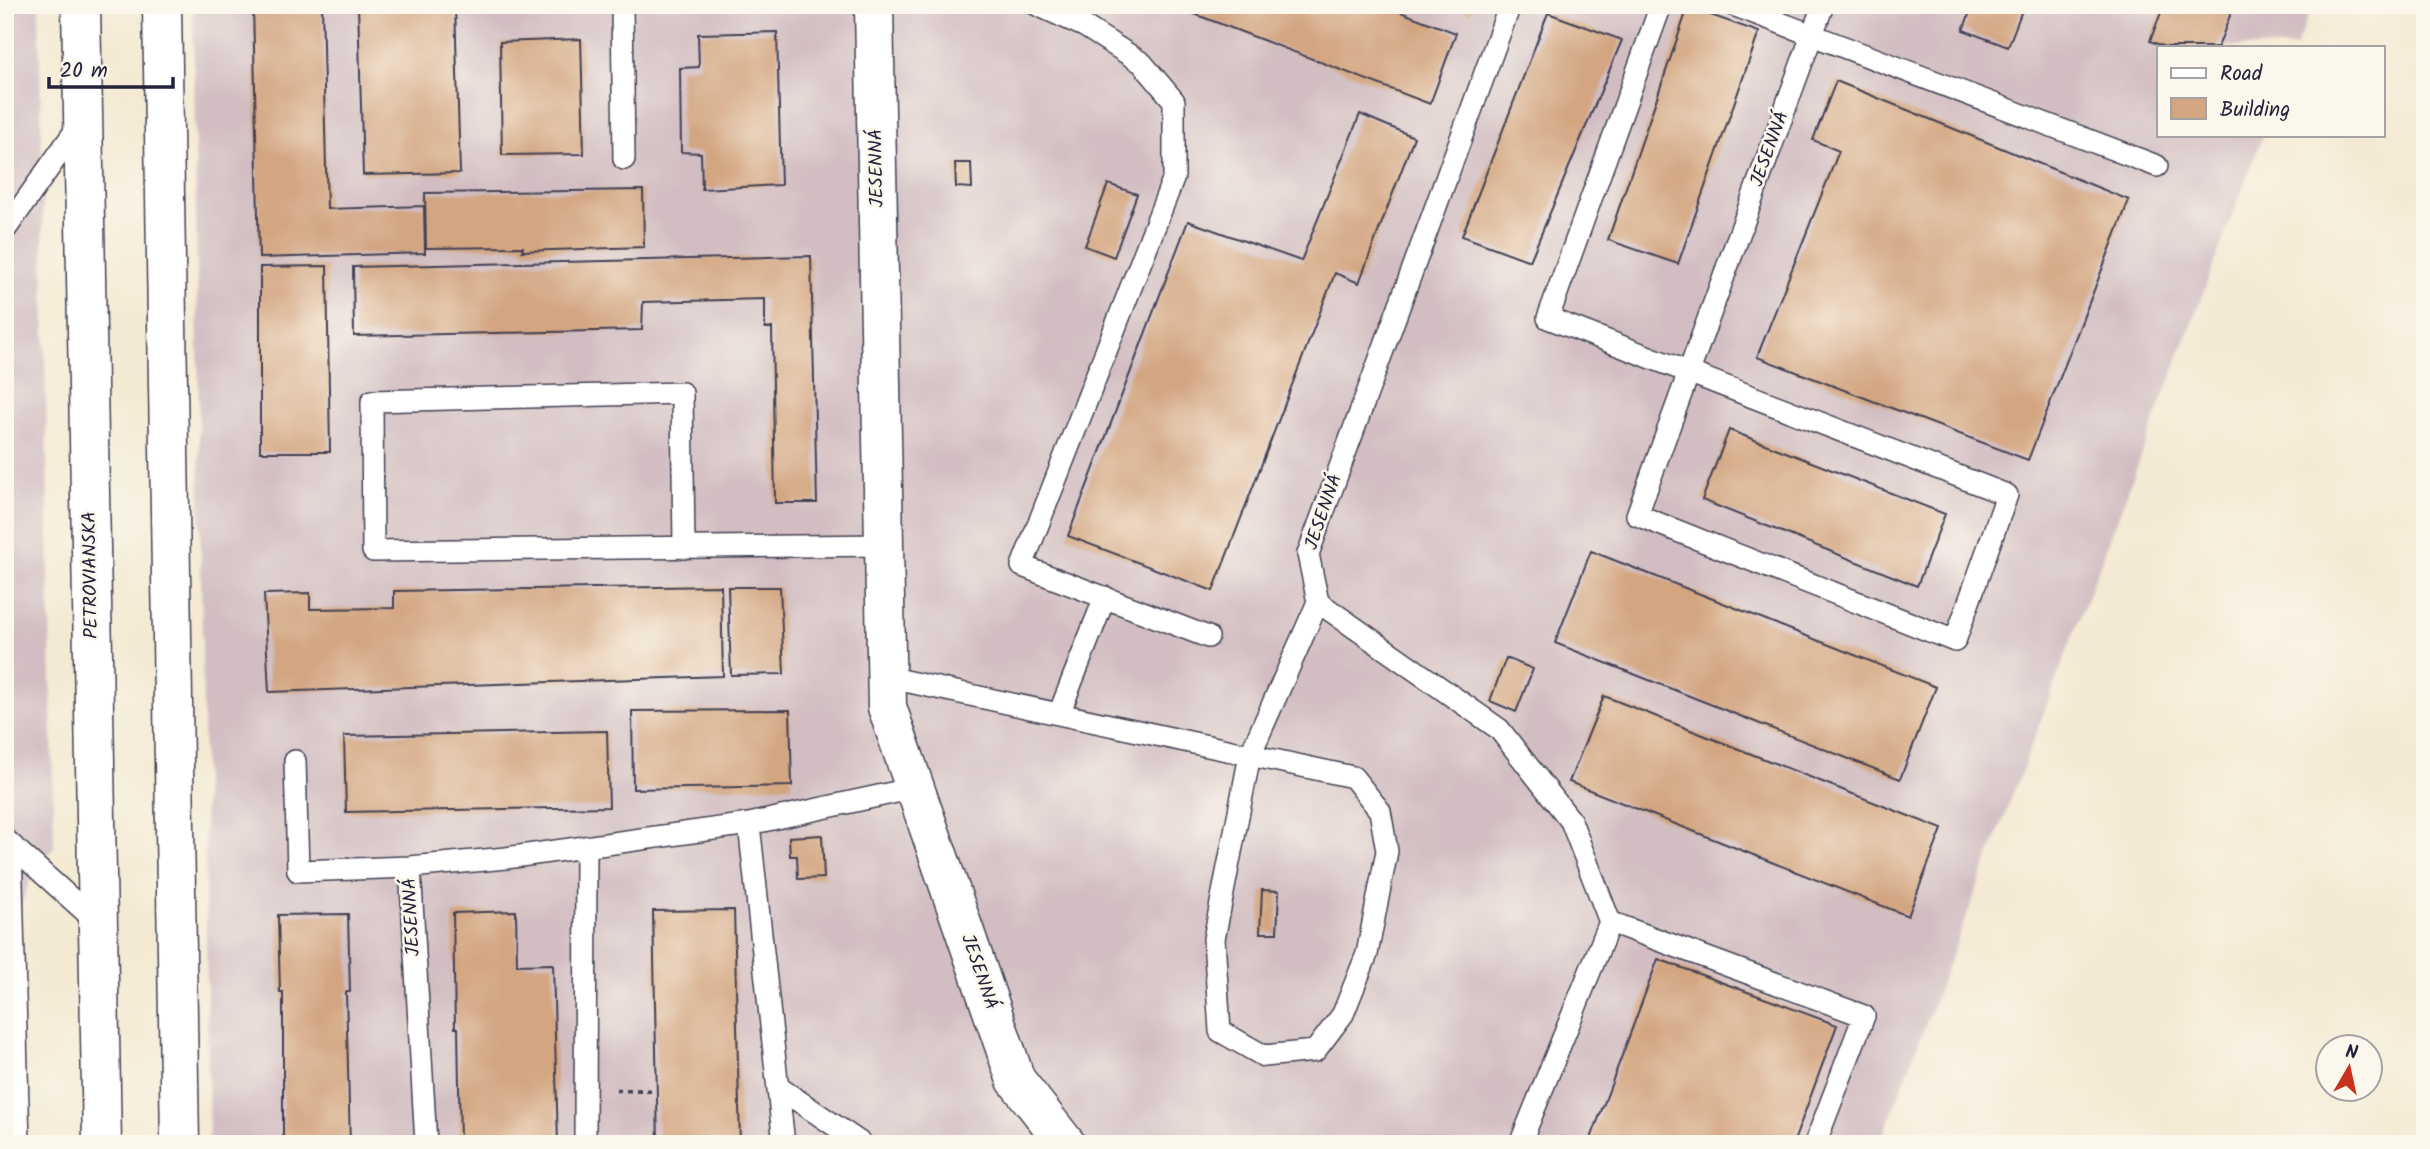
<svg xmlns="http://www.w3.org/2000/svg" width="2430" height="1149" viewBox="0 0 2430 1149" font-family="Kalam,sans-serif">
  <rect width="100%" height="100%" fill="#fbf7ec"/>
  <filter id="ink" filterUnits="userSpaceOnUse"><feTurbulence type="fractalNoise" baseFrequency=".0143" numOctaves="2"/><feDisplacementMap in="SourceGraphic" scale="14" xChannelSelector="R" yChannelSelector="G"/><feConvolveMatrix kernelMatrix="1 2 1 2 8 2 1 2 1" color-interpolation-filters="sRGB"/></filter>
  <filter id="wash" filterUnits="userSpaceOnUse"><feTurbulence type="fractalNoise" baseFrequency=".00686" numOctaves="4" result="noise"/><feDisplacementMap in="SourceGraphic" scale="28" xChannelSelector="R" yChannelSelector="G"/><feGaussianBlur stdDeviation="1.57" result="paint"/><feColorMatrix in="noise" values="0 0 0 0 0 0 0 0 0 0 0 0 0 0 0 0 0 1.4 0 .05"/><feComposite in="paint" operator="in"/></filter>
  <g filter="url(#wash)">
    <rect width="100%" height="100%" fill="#f4ead3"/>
    <!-- industrial -->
    <path fill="#d2bec2" d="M5 5H39L54 847 31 878 14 924 18 1144H5Z
      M193 5H2312L2296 47H2159V135H2263L1880 1144H209Z"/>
    <g id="blocks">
      <!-- building -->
      <path fill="#d3a580" d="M253 5H322L327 209 424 206 425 253 259 258Z
        M358 5H455L460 173 363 175Z
        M1171 5H1382L1456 33 1430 104Z
        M1450 5H1473L1470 13Z
        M1973 5H2024L2008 47 1963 30Z
        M2164 5H2234L2218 47H2165L2150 41Z
        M1688 7 1759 32 1678 264 1608 240Z
        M1548 13 1622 40 1530 261 1462 236Z
        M777 32 781 185 702 189 701 153 681 152 680 68 699 67 698 34Z
        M581 39 584 154 502 155 500 42Z
        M1836 81 2129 200 2028 460 1757 357 1839 151 1813 140Z
        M1360 114 1414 137 1359 283 1335 273 1213 591 1068 536 1188 221 1301 261Z
        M955 163H971L972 188 956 187Z
        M1108 184 1137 194 1114 257 1085 246Z
        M643 190 644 247 522 251 523 247 426 248 425 193Z
        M811 256 817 503H775L772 328H765V299L643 302 642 330 354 336 353 267Z
        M327 266 330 452H260V267Z
        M1729 430 1945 514 1917 586 1702 500Z
        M1591 551 1936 687 1900 779 1555 643Z
        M721 586 723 676 269 692 264 594 310 593V609L394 608V591Z
        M728 587H780L784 674 731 675Z
        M1506 658 1533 669 1516 712 1490 701Z
        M1604 696 1942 829 1908 916 1569 782Z
        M790 710 792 786 633 789 632 711Z
        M607 731 609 807 346 812 344 736Z
        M822 835 824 878 798 879 797 856H790L789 837Z
        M1262 890 1279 891 1277 933H1260Z
        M734 910 740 1144H658L653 911Z
        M516 911 517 965 553 964 558 1144H460L458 1028H455L453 913Z
        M348 914 350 992H346L350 1144H283V992H280L278 915Z
        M1658 959 1837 1025 1793 1144H1589Z"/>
    </g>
  </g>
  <g filter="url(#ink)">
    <use href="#blocks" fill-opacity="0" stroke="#424052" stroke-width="2"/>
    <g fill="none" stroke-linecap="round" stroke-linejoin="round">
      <defs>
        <path id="lane" d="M622 5 624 159
          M1037 5 1084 26 1142 63 1174 101V177L1022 566 1208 637
          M1510 5 1308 554 1318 602 1499 729 1571 821 1610 922
          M1661 5 1548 318 2007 495 1955 641 1637 515 1689 372 1695 355 1823 5
          M1733 5 2157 166
          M5 230 80 124
          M684 548 682 393 372 401 373 551 884 545
          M886 677 1250 755 1318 602
          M1059 714 1105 597
          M1250 755 1353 777 1380 811 1387 851 1367 954 1343 1014 1315 1051 1264 1056 1220 1031 1214 939Z
          M295 761 298 871 410 867
          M749 824 784 1144
          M7 841 98 923
          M11 845 19 1144
          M1610 922 1864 1016 1815 1144
          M778 1087 862 1144
          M426 1144 410 867 506 858 749 824 915 788
          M585 1144 586 847
          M1520 1144 1610 922"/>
        <path id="street" d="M874 5 887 707 1016 1080 1066 1144"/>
        <path id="primary" d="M81 5 102 1144
          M162 5 180 1144"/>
      </defs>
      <!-- lane casing -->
      <use href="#lane" stroke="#424052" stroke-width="24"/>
      <!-- street casing -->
      <use href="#street" stroke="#424052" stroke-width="41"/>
      <!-- primary casing -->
      <use href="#primary" stroke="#424052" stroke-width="41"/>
      <!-- path -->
      <path stroke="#424052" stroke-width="4.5" stroke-dasharray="5 5" stroke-linecap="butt" d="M616 1090 657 1091"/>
      <!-- lane -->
      <use href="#lane" stroke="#fff" stroke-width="21"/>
      <!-- street -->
      <use href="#street" stroke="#fff" stroke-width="38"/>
      <!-- primary -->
      <use href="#primary" stroke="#fff" stroke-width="38"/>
    </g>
  </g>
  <g text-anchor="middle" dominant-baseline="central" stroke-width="5" stroke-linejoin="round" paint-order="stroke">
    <!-- street labels -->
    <g font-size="19" fill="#22223b" stroke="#fbf7ec">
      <text transform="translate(1770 149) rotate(-70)">JESENNÁ</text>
      <text transform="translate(877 168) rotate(-91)">JESENNÁ</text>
      <text transform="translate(1324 512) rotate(-71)">JESENNÁ</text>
      <text transform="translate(91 575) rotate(-91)">PETROVIANSKA</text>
      <text transform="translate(412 917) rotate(-93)">JESENNÁ</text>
      <text transform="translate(979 972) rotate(71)">JESENNÁ</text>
    </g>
  </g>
  <!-- margin -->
  <rect width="2430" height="1149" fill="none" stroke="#fbf7ec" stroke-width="28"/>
  <!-- legend -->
  <rect x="2157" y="46" width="228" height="91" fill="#fbf7ec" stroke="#a4a2a5" stroke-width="2"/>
  <rect x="2171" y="68" width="35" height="10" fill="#ffffff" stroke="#a4a2a5" stroke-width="2"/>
  <text x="2220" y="80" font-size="21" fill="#22223b">Road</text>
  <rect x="2171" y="98" width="35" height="21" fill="#d3a580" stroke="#a4a2a5" stroke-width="2"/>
  <text x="2220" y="116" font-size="21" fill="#22223b">Building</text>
  <!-- north arrow -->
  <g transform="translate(2349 1068) rotate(9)"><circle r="33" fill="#fbf7ec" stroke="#a4a2a5" stroke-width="2"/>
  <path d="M0-5L12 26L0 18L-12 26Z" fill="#c8321e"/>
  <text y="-10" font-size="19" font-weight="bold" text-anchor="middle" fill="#22223b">N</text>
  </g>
  <!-- scale -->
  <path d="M49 77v10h124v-10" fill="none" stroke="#22223b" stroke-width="3.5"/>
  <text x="60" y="77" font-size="21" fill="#22223b" stroke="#fbf7ec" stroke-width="5" paint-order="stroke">20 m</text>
</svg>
